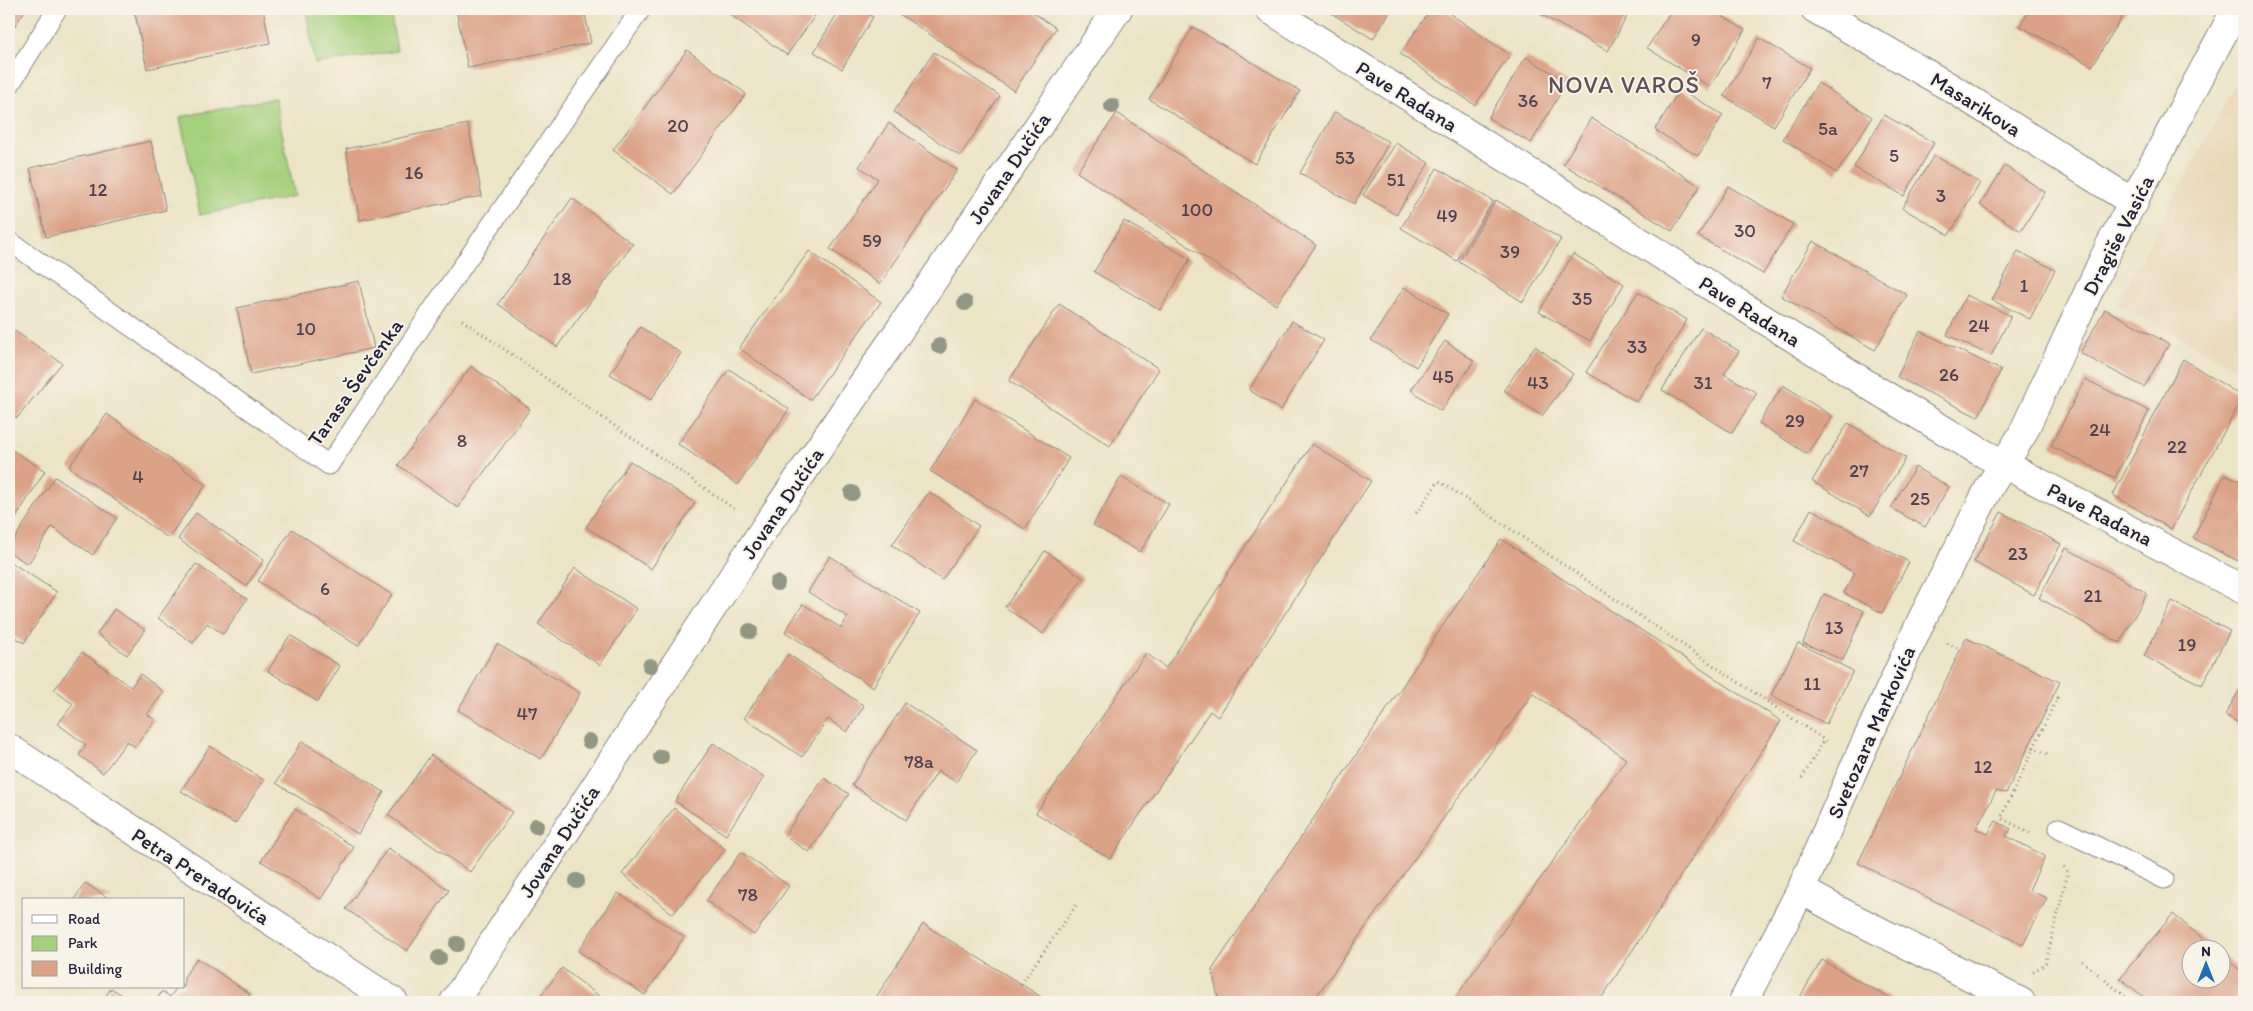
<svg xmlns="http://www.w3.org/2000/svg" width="2253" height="1011" viewBox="0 0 2253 1011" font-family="Itim,sans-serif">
  <rect width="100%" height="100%" fill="#f7f3e8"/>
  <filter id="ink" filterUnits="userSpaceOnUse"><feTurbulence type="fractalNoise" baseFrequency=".02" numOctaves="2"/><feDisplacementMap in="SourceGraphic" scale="10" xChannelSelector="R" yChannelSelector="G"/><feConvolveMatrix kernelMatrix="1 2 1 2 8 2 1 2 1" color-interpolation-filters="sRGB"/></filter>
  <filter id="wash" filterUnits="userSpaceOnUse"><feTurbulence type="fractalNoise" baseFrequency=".0096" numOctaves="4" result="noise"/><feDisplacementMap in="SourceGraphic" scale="20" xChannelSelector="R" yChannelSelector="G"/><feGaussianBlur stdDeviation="1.12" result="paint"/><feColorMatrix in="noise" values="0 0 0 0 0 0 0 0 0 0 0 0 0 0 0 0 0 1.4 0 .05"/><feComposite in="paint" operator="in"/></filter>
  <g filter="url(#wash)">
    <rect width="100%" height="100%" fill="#ece4c6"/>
    <!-- built -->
    <path fill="#ead8ba" d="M2244 69V372L2117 303Z"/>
    <!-- green -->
    <path fill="#a4d07c" stroke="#63795c" d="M306 9H390L397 51 315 64Z
      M275 98 295 196 200 215 180 117Z"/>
    <g id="blocks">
      <!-- building -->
      <path fill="#dca288" d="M9 9H26L9 35Z
        M134 9H263L270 43 147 69Z
        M456 9H584L591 43 468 68Z
        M722 9H820L787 55Z
        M840 9H859L873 17 842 69 814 52Z
        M892 9H1028L1056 28 1014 91Z
        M1325 9H1392L1373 39Z
        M1431 9H1443L1510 55 1475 105 1400 54Z
        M1531 9H1631L1608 51Z
        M1672 9H1711L1745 30 1710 87 1647 48Z
        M2030 9H2127L2092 66 2020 26Z
        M1193 27 1300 91 1255 164 1149 99Z
        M1759 38 1810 68 1774 126 1724 96Z
        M687 50 746 94 673 194 613 150Z
        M934 52 1000 96 960 156 894 112Z
        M1526 57 1567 82 1531 143 1488 118Z
        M1818 83 1872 117 1837 173 1783 139Z
        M1680 89 1723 115 1698 156 1655 130Z
        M1335 112 1389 142 1354 204 1300 173Z
        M1117 113 1316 245 1276 305 1077 172Z
        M1884 115 1934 143 1904 196 1854 167Z
        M1591 118 1700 186 1672 231 1563 164Z
        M889 123 957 170 880 284 830 249 878 179 859 167Z
        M468 124 482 196 360 220 346 149Z
        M151 141 166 210 46 237 30 168Z
        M1396 143 1429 163 1396 215 1363 195Z
        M1934 155 1980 183 1949 235 1902 208Z
        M2005 166 2045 192 2021 231 1980 205Z
        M1437 168 1493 201 1457 261 1401 228Z
        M1728 186 1793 224 1763 274 1698 236Z
        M572 198 633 244 557 347 498 304Z
        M1496 200 1561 239 1523 302 1459 262Z
        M1124 221 1190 259 1160 310 1094 272Z
        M1813 241 1907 295 1875 350 1781 296Z
        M809 251 881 302 810 400 739 348Z
        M2018 251 2055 270 2030 319 1992 300Z
        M1573 254 1624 284 1590 341 1539 312Z
        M359 281 374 348 251 374 237 308Z
        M1404 287 1448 314 1416 367 1371 340Z
        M1638 292 1687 320 1637 402 1586 372Z
        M1966 295 2011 316 1991 356 1947 335Z
        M1059 304 1159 369 1110 446 1009 381Z
        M2105 309 2169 344 2144 387 2080 353Z
        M1292 321 1324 340 1281 410 1249 390Z
        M9 327 62 363 17 418 9 412Z
        M640 327 681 353 651 400 610 374Z
        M1701 328 1739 351 1724 374 1757 393 1732 433 1662 390Z
        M1920 331 2001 370 1978 417 1897 377Z
        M1445 341 1474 361 1441 411 1411 390Z
        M1535 346 1573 374 1542 416 1504 390Z
        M2183 359 2243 397 2171 529 2113 495Z
        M471 366 530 409 458 508 398 465Z
        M729 369 789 409 738 485 678 444Z
        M2085 379 2149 411 2115 478 2051 446Z
        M1783 385 1832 416 1807 454 1759 423Z
        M975 399 1069 458 1025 529 930 471Z
        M107 414 206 485 168 538 69 467Z
        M1848 423 1906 458 1870 516 1812 481Z
        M1312 444 1371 481 1218 717 1210 711 1110 859 1036 813 1146 653 1166 668Z
        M9 448 45 471 13 522 9 519Z
        M630 461 695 503 651 569 586 527Z
        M1915 467 1949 487 1925 527 1891 508Z
        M2225 474 2244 483V564L2193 538Z
        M55 477 117 518 93 555 52 527 28 564 9 552V547Z
        M1121 477 1169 504 1140 552 1093 525Z
        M929 492 979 526 942 580 892 545Z
        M1811 509 1909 562 1882 613 1844 593 1855 573 1794 541Z
        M2001 512 2061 544 2034 595 1974 562Z
        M196 513 264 560 246 586 178 539Z
        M292 529 392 595 358 646 258 581Z
        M1501 539 1781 721 1599 1002H1452L1626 759 1533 693 1315 998 1320 1002H1219L1212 970Z
        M2066 548 2147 593 2120 643 2039 598Z
        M1045 551 1083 578 1043 634 1005 607Z
        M830 556 920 613 873 687 785 632 803 604 841 628 848 617 808 592Z
        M9 561 57 592 24 643 9 633Z
        M196 564 247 599 223 634 207 623 193 643 158 618Z
        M575 568 637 609 600 665 538 624Z
        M1824 594 1864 611 1843 660 1803 643Z
        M2172 601 2230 631 2202 685 2144 656Z
        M114 609 145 630 127 655 97 634Z
        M290 635 340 666 318 702 268 671Z
        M1966 638 2060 682 2006 793 1996 791 1976 829 1988 834 1996 821 2011 829 2006 836 2045 856 2029 890 2047 898 2023 945 1858 863Z
        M1798 643 1853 671 1826 724 1771 695Z
        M497 644 580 693 541 759 458 710Z
        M82 652 131 687 140 674 164 692 147 714 155 720 135 747 127 741 103 773 79 755 86 745 58 724 73 704 54 690Z
        M788 654 864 706 847 732 828 719 802 757 744 718Z
        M2244 682V726L2225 715Z
        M905 703 977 750 956 782 938 771 906 820 852 785Z
        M302 741 384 792 358 834 276 783Z
        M713 743 764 777 726 835 675 801Z
        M210 746 264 780 235 824 181 791Z
        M431 755 512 812 470 872 388 815Z
        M824 778 849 794 809 852 784 836Z
        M674 808 725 849 673 914 622 874Z
        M295 809 354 847 321 899 261 861Z
        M388 848 449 890 407 951 346 909Z
        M741 852 789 886 754 935 706 901Z
        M85 883 111 900H74Z
        M618 893 684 937 645 995 578 951Z
        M2173 914 2214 948H2190V978H2220V954L2244 973V1002H2150L2120 978Z
        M923 924 1021 984 1049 1002H873Z
        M197 958 250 994 245 1002H155L162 991 170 997 177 987H184V977Z
        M1822 960 1896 1002H1797Z
        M562 968 607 1002H536Z
        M111 988 133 1002H102Z"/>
    </g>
  </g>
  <g filter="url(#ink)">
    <use href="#blocks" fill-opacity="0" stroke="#878380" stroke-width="1"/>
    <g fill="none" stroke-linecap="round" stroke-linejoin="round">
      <defs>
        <path id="service" d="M9 86 57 9
          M9 241 329 465 437 303 641 9
          M2059 828 2164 879"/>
        <path id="minor" d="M1269 9 1878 391 1979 451 2244 590
          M1815 9 1953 89 2134 203
          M9 748 394 1002
          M1801 890 1845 914 2021 1002
          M454 1002 764 529 1118 9
          M1743 1002 1801 890 1858 759 1923 617 1990 486 2022 435 2110 245 2236 9"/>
      </defs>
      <!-- service casing -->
      <use href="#service" stroke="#878380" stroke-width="21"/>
      <!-- minor casing -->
      <use href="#minor" stroke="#878380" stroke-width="30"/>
      <!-- path -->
      <path stroke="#878380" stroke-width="3" stroke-dasharray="1 4" stroke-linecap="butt" d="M462 320 736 510
        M1416 513 1439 481 1829 743
        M1947 643 1961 650
        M2033 747 2049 755
        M1802 778 1824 740
        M2030 833 2001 818 2057 698 2052 696
        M2082 961 2132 1002
        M2033 971 2045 965 2068 872 2062 864
        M1021 984 1077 904"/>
      <!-- service -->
      <use href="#service" stroke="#fff" stroke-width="19"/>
      <!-- minor -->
      <use href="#minor" stroke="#fff" stroke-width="28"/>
    </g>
    <!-- trees -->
    <g fill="#929684">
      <circle cx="1112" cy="106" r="8"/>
      <circle cx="965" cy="303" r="8"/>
      <circle cx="939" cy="346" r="8"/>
      <circle cx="852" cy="493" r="8"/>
      <circle cx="777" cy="583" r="8"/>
      <circle cx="750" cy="631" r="8"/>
      <circle cx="650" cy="666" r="8"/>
      <circle cx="589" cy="741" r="8"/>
      <circle cx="661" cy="757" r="8"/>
      <circle cx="536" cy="826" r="8"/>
      <circle cx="577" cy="881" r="8"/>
      <circle cx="457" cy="944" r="8"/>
      <circle cx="439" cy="958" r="8"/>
    </g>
  </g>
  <g text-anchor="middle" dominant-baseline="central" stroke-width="4" stroke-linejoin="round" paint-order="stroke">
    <!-- number labels -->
    <g font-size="19" fill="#50424e">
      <text x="1696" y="39">9</text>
      <text x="1767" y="82">7</text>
      <text x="1528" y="100">36</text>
      <text x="678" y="125">20</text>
      <text x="1828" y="128">5a</text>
      <text x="1894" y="155">5</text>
      <text x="1345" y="157">53</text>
      <text x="414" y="172">16</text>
      <text x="1396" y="179">51</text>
      <text x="98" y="189">12</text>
      <text x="1941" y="195">3</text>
      <text x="1197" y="209">100</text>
      <text x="1447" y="215">49</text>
      <text x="1745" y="230">30</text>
      <text x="872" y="240">59</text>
      <text x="1510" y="251">39</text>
      <text x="562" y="278">18</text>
      <text x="2024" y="285">1</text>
      <text x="1582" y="298">35</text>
      <text x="1979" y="325">24</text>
      <text x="306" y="328">10</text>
      <text x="1637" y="346">33</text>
      <text x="1949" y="374">26</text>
      <text x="1443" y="376">45</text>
      <text x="1538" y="382">43</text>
      <text x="1703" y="382">31</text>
      <text x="1795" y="420">29</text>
      <text x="2100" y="429">24</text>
      <text x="462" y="440">8</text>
      <text x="2177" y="446">22</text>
      <text x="1859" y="470">27</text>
      <text x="138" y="476">4</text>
      <text x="1920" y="498">25</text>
      <text x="2018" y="553">23</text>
      <text x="325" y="588">6</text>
      <text x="2093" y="595">21</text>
      <text x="1834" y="627">13</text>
      <text x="2187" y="644">19</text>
      <text x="1812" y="683">11</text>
      <text x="527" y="713">47</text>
      <text x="919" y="761">78a</text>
      <text x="1983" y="766">12</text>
      <text x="748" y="894">78</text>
    </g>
    <!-- street labels -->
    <g font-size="21" fill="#22223b" stroke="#f7f3e8">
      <text transform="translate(1407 96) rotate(32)">Pave Radana</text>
      <text transform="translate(1976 104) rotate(32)">Masarikova</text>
      <text transform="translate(1009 168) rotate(-56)">Jovana Dučića</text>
      <text transform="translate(2118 235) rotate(-63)">Dragiše Vasića</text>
      <text transform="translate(1750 311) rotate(32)">Pave Radana</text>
      <text transform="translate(355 382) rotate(-55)">Tarasa Ševčenka</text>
      <text transform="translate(782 503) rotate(-56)">Jovana Dučića</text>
      <text transform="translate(2100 514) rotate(27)">Pave Radana</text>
      <text transform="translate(1871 732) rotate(-66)">Svetozara Markovića</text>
      <text transform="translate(559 841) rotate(-57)">Jovana Dučića</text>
      <text transform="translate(201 876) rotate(33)">Petra Preradovića</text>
    </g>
    <!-- quarter labels -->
    <g font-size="24" letter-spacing="1" fill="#634f56" stroke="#f7f3e8">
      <text x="1624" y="84">NOVA VAROŠ</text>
    </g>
  </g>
  <!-- margin -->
  <rect width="2253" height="1011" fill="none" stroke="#f7f3e8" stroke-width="30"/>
  <!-- legend -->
  <rect x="22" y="898" width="162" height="90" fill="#f7f3e8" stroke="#a29fa3"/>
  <rect x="32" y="915" width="25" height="8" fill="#ffffff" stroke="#a29fa3"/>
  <text x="68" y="924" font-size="15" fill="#22223b">Road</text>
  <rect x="32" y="936" width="25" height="15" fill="#a4d07c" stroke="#a29fa3"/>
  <text x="68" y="948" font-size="15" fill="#22223b">Park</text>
  <rect x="32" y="961" width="25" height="15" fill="#dca288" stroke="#a29fa3"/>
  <text x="68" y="974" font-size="15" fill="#22223b">Building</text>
  <!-- north arrow -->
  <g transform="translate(2206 964)"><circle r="24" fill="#f7f3e8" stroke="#a29fa3"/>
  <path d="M0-4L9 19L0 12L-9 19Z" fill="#1f6fb2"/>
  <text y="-8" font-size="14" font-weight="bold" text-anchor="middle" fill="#22223b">N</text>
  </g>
</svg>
